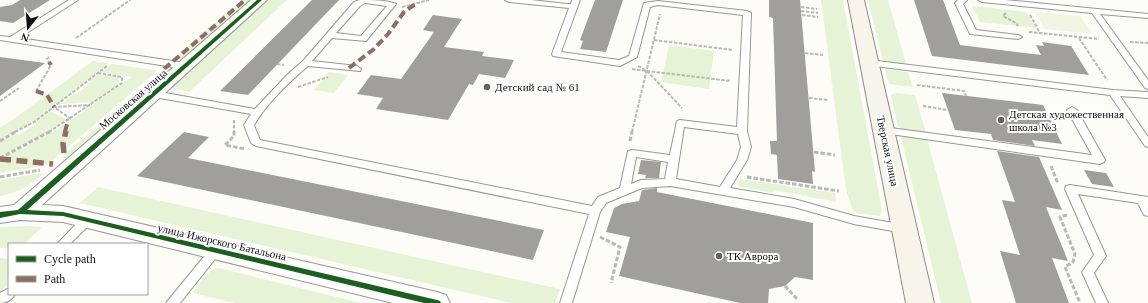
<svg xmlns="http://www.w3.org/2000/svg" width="1148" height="303" viewBox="0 0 1148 303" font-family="Georgia,serif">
  <rect width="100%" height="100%" fill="#fdfcf7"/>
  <!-- green -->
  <path fill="#e7f3d7" d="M242 0H253L185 59 175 58Z
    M268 0H287L189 92 171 88 173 84Z
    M821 0H843L882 211 880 216 856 213 853 211 846 190Z
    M868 0H888L906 64 883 61Z
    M972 6 1026 12 1036 28 980 22Z
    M669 45 714 51 709 89 661 82Z
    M93 61 109 63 35 120 0 140V127L8 123Z
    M112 64 155 70 157 71 47 165 0 173V159L46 136 70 121 132 77 101 72Z
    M885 69 908 72 913 87 889 84Z
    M161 72 168 73 66 162H62L65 154Z
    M329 72 348 75 334 93 314 90Z
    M98 75 119 77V84L93 102 60 104 74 94H77L89 84H86Z
    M897 93 915 95 926 133 906 130 898 127 891 95 892 94Z
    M50 111 67 120 36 139 0 156V142L17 134 19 135 36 124 34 123Z
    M904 135 927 139 972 303H941L901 137Z
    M42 173 43 174C30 186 17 193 0 196V180Z
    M740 179 835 193 836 202 774 190 773 193 738 186Z
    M98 187 560 289 555 303H511L80 203Z
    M29 226 42 227 24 244H9V248H0V227Z
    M0 258 9 259V284L0 292Z
    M219 268 361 303H234L193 293C200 283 206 270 219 268Z"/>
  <!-- pitch -->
  <path fill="#f0f6e1" d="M1035 12 1080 16 1093 34 1045 29Z"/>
  <!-- building -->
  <path fill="#a19f9c" d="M20 0H50L13 23 0 21V7L12 5Z
    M312 0H339L248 95 220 91Z
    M595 0H623L606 52 580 49 583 41 580 40Z
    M769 0H800L815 172 812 171 813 184 778 179 777 155 771 154 770 141H777L773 18 769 17Z
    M914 0H943L960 45 1041 55 1036 45 1044 46 1042 42 1071 46 1089 75 932 56Z
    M433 15 462 19 444 47 484 52 482 56 514 60 505 78 479 74 473 85 469 84 448 120 376 109 383 98 357 94 371 75 401 79 434 32 423 30Z
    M0 57 45 63 0 96Z
    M942 93 1043 105 1062 144 1032 140 1035 146 993 140 991 134 955 130Z
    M184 132 209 137 188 158 544 230 533 260 137 176Z
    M997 151 1039 157 1062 210 1046 207 1068 261 1052 258 1069 303H1016L1000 251 1020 255 1002 200 1015 202Z
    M641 160 661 162 659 178H645L646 175 638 174Z
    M1084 170 1106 173 1114 187 1092 184Z
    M657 188V192L813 223V280L795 277 785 286 769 289 768 303H740L619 276 630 237 606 232 614 208 622 204 639 201 642 190Z"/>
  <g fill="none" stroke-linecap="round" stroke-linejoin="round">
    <defs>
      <path id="service" d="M69 0H78L19 38 186 63 190 66 186 69 0 40V36L10 37Z
        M360 0C370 0 388 0 396 4L366 41 332 38 312 61 357 66 361 69 360 71 308 66C288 83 267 103 254 125L260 140 592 206 598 197 620 188 628 151 632 150 670 155 677 121 680 120 737 127 743 15 658 5 650 7 637 57 620 66 553 56 552 54 569 8 509 2 505 0H531L567 4H571L572 0H580L561 52 619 60 629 56 644 3 658 1 747 11 751 13 747 131 751 147 747 160 730 188 794 199 854 216 904 225 908 226 910 229 908 232 904 233 854 224 794 207 670 186 642 188 606 203 600 212 572 303H560L589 214 256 146 251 143 244 125 251 114 154 97 149 94 154 91 255 109 288 74 303 61 354 2ZM365 3 387 6 361 36 336 33 360 6ZM684 127 738 134 741 147 737 160 720 187 676 179ZM636 157 668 162 665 179 641 180 631 184Z
        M958 0H967L963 4 976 30 1018 35 1022 37 1018 39 970 34 955 3Z
        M978 0H1005L1148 14V18L1100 14 1148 80V89L1145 88 1092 13 982 2Z
        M869 60 1113 90 1148 92V98L1120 96 1148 137V147L1145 146 1110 95 866 65 865 63Z
        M1072 107 1077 110 1105 160 1104 162 1100 164 883 133 878 130 883 127 1092 155 1067 110Z
        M1070 185 1148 197V216L1144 215 1138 203 1078 194 1106 256 1094 273 1108 303H1096L1082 272 1094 255 1065 189 1066 186Z
        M87 216 91 217 93 220 91 223 70 244H57L83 217Z
        M215 246 219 248 221 251 219 254 180 303H166L211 248Z
        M9 288V294H15C12 300 6 303 0 303V293Z"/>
      <path id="minor" d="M251 0H267L42 205 63 206 437 292 446 295 450 303H393L63 222 20 220 0 223V207L14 205Z"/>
      <path id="secondary" d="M848 0H864L934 303H906Z"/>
    </defs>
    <!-- service casing -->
    <use href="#service" stroke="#979795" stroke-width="2"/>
    <!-- minor casing -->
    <use href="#minor" stroke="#979795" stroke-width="2"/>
    <!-- secondary casing -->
    <use href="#secondary" stroke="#8e8d8b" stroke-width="2"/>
    <!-- path-far1 -->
    <path stroke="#b9b9b8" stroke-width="2" stroke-dasharray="3.5 1.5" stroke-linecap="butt" d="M402 7 429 0
      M801 7 817 9
      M801 11 818 13
      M1006 13 1003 16 1016 23 1018 26
      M802 15 818 17
      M1030 15 1040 33
      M1029 32 1099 39
      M76 38 130 0
      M1079 38 1107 80
      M654 40 733 50
      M1130 42 1148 43
      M805 53 823 55
      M49 57 47 59 49 62
      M277 64 284 65
      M638 66 647 71 731 81
      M632 69 647 71 682 108
      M917 85 964 91 966 96
      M298 87 328 77
      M36 91 51 65
      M809 98 828 100
      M0 101 19 88
      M923 106 948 110
      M71 119 54 107 90 105
      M234 120V132
      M15 132 34 122 107 66
      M49 132 122 83V77L98 73
      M632 132 660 14"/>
    <!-- path -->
    <path stroke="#b9b9b8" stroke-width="3" stroke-dasharray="4.5 2" stroke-linecap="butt" d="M234 131V136L225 145 245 149
      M0 141 17 131
      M630 141 632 131
      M814 152 835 155
      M0 158 51 131
      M1051 166 1058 184
      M0 177 40 170
      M747 177 839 191
      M1067 215 1060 217 1075 254 1073 262 1065 267 1080 303
      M600 237 620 247 611 283
      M785 286 798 300"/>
    <!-- service -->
    <use href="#service" fill="#fffffe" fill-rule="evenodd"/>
    <!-- minor -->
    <use href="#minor" fill="#fffffe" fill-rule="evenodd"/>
    <!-- secondary -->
    <use href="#secondary" fill="#f6f4eb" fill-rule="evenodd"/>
    <!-- quiet-far1 -->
    <path stroke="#8d6e63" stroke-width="4" stroke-dasharray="8 4" stroke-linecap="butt" d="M49 62 51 65
      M349 68 374 49 388 34 404 12 417 3
      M164 69 245 0
      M36 91 47 95 54 107
      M65 132 68 120"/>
    <!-- quiet -->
    <path stroke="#8d6e63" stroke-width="5.5" stroke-dasharray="11 5.5" stroke-linecap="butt" d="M64 153 63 144 66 131
      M0 159 53 164"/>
    <defs>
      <path id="cycleway" d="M257 0H262L27 210 63 212 437 300 440 301 441 303H424L63 216 20 214 0 218V212L18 210Z"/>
    </defs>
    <!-- cycleway casing -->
    <use href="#cycleway" stroke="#fff" stroke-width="2"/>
    <!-- cycleway -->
    <use href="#cycleway" fill="#1b5e20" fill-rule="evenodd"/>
  </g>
  <!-- markers -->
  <g fill="#646362" stroke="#fff" stroke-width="1.5">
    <circle cx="487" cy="87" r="4"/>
    <circle cx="1001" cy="120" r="4"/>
    <circle cx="719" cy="256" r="4"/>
  </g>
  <g text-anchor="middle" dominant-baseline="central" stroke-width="4" stroke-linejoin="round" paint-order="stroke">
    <!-- poi labels -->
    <g font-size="11" fill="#111" stroke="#fff" text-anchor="start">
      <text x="495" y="87">Детский сад № 61</text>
      <text x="1009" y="114">Детская художественная<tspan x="1009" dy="13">школа №3</tspan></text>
      <text x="727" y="256">ТК Аврора</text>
    </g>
    <!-- street labels -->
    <g font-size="11" fill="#111" stroke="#fff">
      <text transform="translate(133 99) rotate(-41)">Московская улица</text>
      <text transform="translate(888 151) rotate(78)">Тверская улица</text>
      <text transform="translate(222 242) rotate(13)">улица Ижорского Батальона</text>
    </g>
  </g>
  <!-- legend -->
  <rect x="8" y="243" width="140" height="52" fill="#ffffff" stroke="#a0a0a0"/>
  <rect x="16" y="256" width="20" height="6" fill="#1b5e20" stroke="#a0a0a0"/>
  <text x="44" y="263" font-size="12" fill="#111111">Cycle path</text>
  <rect x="16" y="276" width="20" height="6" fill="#8d6e63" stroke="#a0a0a0"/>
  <text x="44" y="283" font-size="12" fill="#111111">Path</text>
  <!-- north arrow -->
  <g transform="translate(28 28) rotate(197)" stroke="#ffffff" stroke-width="3" paint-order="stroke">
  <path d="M0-3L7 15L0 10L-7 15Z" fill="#111111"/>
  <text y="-6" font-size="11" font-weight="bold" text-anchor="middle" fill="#111111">N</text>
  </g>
</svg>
